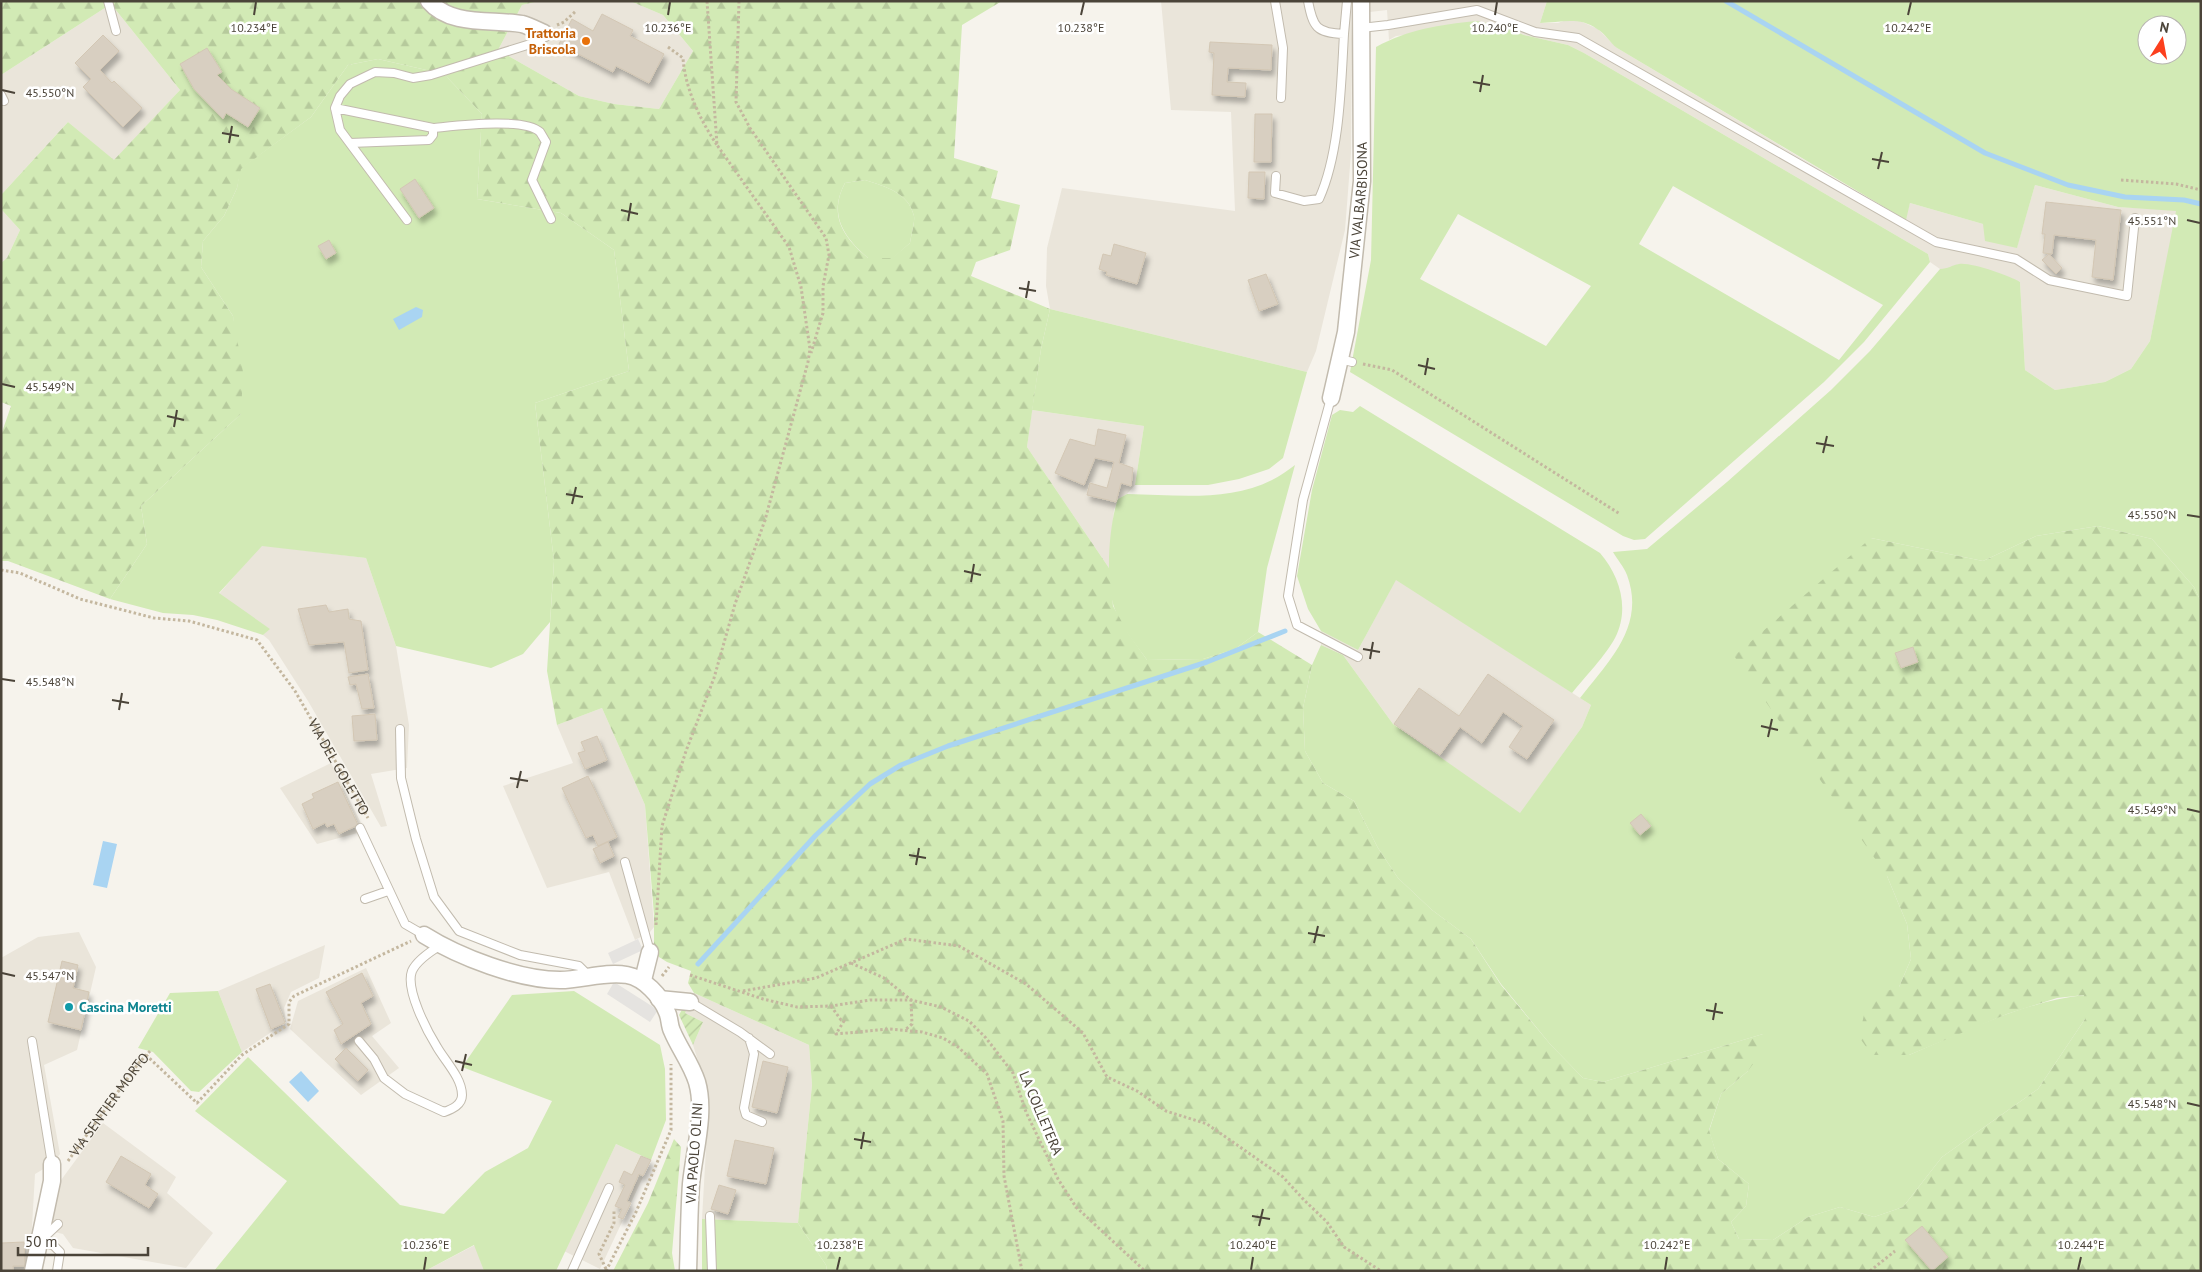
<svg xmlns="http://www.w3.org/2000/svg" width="2202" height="1272" viewBox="0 0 2202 1272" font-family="'PT Sans',sans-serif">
  <defs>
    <pattern id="forest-firs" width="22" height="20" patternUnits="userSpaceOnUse" patternTransform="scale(1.25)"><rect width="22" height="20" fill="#d2eab5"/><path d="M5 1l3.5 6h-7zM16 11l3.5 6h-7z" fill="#b6ca9c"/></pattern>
    <pattern id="garden-furrows" width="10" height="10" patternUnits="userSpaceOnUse" patternTransform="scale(1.25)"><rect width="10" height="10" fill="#d2eab5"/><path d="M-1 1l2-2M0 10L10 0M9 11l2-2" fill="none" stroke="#b6ca9c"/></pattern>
    <filter id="shadow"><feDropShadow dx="3" dy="5.5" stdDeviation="2.5" flood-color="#0004"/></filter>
  </defs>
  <rect width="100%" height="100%" fill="#f6f3ec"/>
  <!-- residential -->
  <path fill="#eae5da" d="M539 1H630L663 15 693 51 659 109 614 104 579 96 498 50 522 5Z
    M1161 1H1350L1352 40 1351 153 1345 230 1316 351 1307 372 1050 309 1046 286 1047 248 1062 188 1235 211 1231 112 1171 110Z
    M1370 1H1547L1540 23H1558L1569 19 1580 21 1598 29 1617 48 1905 220 1910 203 1983 224 2017 247 2035 185 2118 207 2177 210 2150 341 2131 369 2105 382 2055 390 2025 370 2020 282 1959 264 1948 269H1940L1930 262 1928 254 1584 53 1568 45 1524 35 1498 25 1396 36 1389 40 1387 10 1370 12Z
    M111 4 180 90 114 161 68 122 1 195V75Z
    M1 209 20 230 7 258 1 263Z
    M1032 410 1144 426 1135 485 1127 494 1118 499 1114 510 1109 568 1027 447Z
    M261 545 366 558 396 646 409 725 407 768 371 774 387 826 381 827 308 701 269 640 263 635 269 629 219 594Z
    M1396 579 1591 705 1582 727 1520 814 1393 724 1343 655 1321 645V631L1358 650Z
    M602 708 645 805 654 927 650 932 635 940 609 872 547 888 503 786 573 763 557 725Z
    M331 763 365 831 317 844 280 788Z
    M79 932 96 967 77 1050 44 1065 60 1154 52 1164 35 1174 31 1244 27 1271H1V958L38 937Z
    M325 945 319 978 291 992 284 1008 286 1022 242 1052 218 991Z
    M366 968 391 1023 372 1036 399 1068 361 1095 290 1029 298 1001Z
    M694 993 809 1045 812 1085 798 1223 702 1219 709 1095 693 1045 703 1022 685 1013Z
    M103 1123 176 1177 167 1193 213 1233 186 1268 73 1248 63 1234 46 1230 53 1191Z
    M616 1144 651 1160 600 1269 564 1251Z
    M475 1245 484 1271H425Z"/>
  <!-- grass -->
  <path fill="#d2eab5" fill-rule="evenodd" d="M1547 1H2201V602L2194 587 2152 539 2098 526 2036 536 1983 561 1871 538 1887 876 1907 924 1911 959 1899 987 1909 1055C1966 1031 2022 1002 2085 995V1019L2038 1089 1942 1157 1903 1207 1874 1217 1840 1207 1808 1217 1773 1240 1739 1239 1731 1222 1746 1206 1749 1184 1718 1159 1709 1131 1721 1094 1748 1071 1763 1034 1603 1082 1583 1078 1550 1044 1501 984 1471 939 1432 910 1398 878 1378 848 1354 801 1323 783 1305 751 1303 708 1312 665 1321 645 1343 655 1393 724 1520 813 1582 727 1591 705 1580 698C1609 661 1646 626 1627 575 1624 567 1617 559 1613 552L1647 549 1727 482 1831 390 1870 351 1940 269C1948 269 1952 265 1959 264 1971 262 2010 276 2020 282L2025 370 2055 390 2105 382 2131 369 2150 341 2176 211 2118 207 2035 185 2017 248 1985 241 1983 224 1910 203 1906 220 1617 48C1610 43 1605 33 1597 29 1579 16 1560 23 1540 23ZM2147 25H2177V55H2147Z
    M1476 21 1498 25 1524 35 1568 45 1584 53 1928 254 1930 262 1864 342 1824 382 1645 539 1634 540 1623 536 1350 372 1371 260 1376 47C1409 29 1439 25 1476 21ZM1673 186 1883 305 1839 360 1639 244ZM1458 214 1591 286 1546 346 1420 279Z
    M378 59 444 74 482 114 477 199 561 213 614 250 629 371 535 403 554 561 550 622 523 654 491 668 396 646 366 558 262 546 219 593 270 629 263 635 217 620 193 615 163 613 110 599 147 544 141 506 241 414 233 316 201 267 203 241 224 216 237 188 240 169 311 117 348 65Z
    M865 180C886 187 908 192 914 216 915 223 911 235 910 243L893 258H868C844 237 828 215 845 183Z
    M1050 309 1307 372 1283 458 1269 469 1239 479 1208 485H1135L1144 426 1032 410 1041 349Z
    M1360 406 1600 553C1620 576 1630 609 1615 638 1606 655 1585 677 1572 693L1396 580 1358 650 1321 631 1308 609 1297 576 1312 490 1332 415 1340 410 1353 412Z
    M1295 465 1267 568 1258 632 1235 649 1203 659 1147 660C1135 643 1120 626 1114 607 1105 582 1109 523 1118 499L1127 494C1176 495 1228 502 1272 480 1280 476 1288 470 1295 465Z
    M218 991 242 1052 199 1092 191 1091 153 1052 138 1048 170 993Z
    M574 991 660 1045 665 1069 666 1120 651 1160 616 1144 556 1271H484L474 1245 425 1271H214L287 1181 195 1111 248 1057 400 1205 444 1214 485 1172 528 1148 552 1101 462 1067 512 995Z
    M702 1219 798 1223 826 1265 827 1271H702Z"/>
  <!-- forest -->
  <path fill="url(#forest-firs)" fill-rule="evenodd" d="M1 1H539L522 5 498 50 579 96 614 104 659 109 693 51 663 15 630 1H1002L962 25 954 158 998 171 991 198 1020 205 1010 250 976 262 971 276 1050 309 1041 349 1027 447 1109 568 1113 606 1128 633 1147 660 1203 659 1235 649 1258 632 1312 665 1303 708 1305 751 1323 783 1354 801 1378 848 1398 878 1432 910 1471 939 1501 985 1550 1044 1583 1078 1603 1082 1763 1034V1050L1748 1071 1721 1094 1709 1130 1718 1159 1749 1184 1746 1206 1731 1222 1739 1239 1773 1240 1808 1217 1840 1207 1874 1217 1903 1207 1942 1157 2038 1089 2085 1019 2084 995 2057 998 2007 1014 1909 1055H1872L1859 1037 1868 997 1899 987 1911 959 1907 924 1887 876 1734 656 1871 538 1983 561 2036 536 2098 526 2152 539 2194 587 2201 602V1271H827L826 1265 798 1223 812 1085 809 1045 694 993 688 983 691 971 667 962 659 957 654 950V915L645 805 602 708 557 725 547 671 554 561 535 403 629 371 614 250 561 213 477 199 482 114 444 74 378 59 348 65 311 117 241 169 237 188 224 216 203 241 201 267 233 316 243 372 241 414 141 506 147 544 110 599 8 561H1V435L11 406 1 402V263L7 258 20 230 1 209V195L68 122 114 160 180 90 111 4 1 75ZM865 180C886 187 908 192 914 216 915 223 911 235 910 243L892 258H868C843 237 828 215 845 183Z
    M674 1139 681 1147 672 1253 675 1271H613L648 1203Z"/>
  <!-- garden -->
  <path fill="url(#garden-furrows)" d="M690 1002 685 1013 703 1022 693 1045 679 1015 684 1006Z"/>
  <!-- parking -->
  <path fill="#e5e3e0" d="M638 939 643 950 613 964 608 953Z
    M614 982 658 1010 650 1022 607 994Z"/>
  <!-- water -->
  <path fill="#a9d4f2" d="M416 307 423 310 422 317 399 330 393 319Z
    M103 841 117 844 107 888 93 885Z
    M301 1071 319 1091 308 1102 289 1082Z"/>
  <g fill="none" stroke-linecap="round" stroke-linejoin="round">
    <!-- stream -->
    <path stroke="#a9d4f2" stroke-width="5" d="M1726 1 1985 153 2068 185 2125 197 2184 200 2201 204
      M698 964 816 835 870 784 901 765 948 746 1207 662 1285 631"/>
  </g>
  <!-- building -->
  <path fill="#d8cfc1" stroke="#d3c7b4" filter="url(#shadow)" d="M602 14 633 30 630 36 664 54 649 83 616 66 613 72 559 44 572 19 593 31Z
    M103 35 119 51 100 70 112 83 114 81 142 108 123 127 83 87 91 79 75 63Z
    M1210 42 1272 45 1271 70 1228 68 1227 82 1246 83 1245 97 1212 95 1214 53 1209 52Z
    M207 48 222 72 217 75 231 89 260 108 248 127 226 113 223 119 194 89 180 64Z
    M1255 114H1272L1271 162H1254Z
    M1249 172H1265L1264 199 1248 198Z
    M415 179 434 208 419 218 400 189Z
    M2046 202 2121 210 2113 280 2092 277 2096 240 2054 235 2052 254 2043 253 2045 234H2042Z
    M329 240 336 253 326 259 318 246Z
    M1114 244 1146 253 1137 284 1106 275 1107 272 1099 269 1103 254 1111 256Z
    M2049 254 2062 268 2056 274 2042 260Z
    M1266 274 1278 304 1259 311 1248 280Z
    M1098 429 1126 435 1119 463 1133 468 1131 486 1121 483 1116 502 1087 495 1090 483 1107 488 1114 462 1095 458 1084 485 1055 473 1070 439 1095 446Z
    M326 605 329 612 348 609 349 619 361 621 368 670 349 673 344 642 309 645 298 609Z
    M1913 647 1918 662 1901 668 1895 653Z
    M368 674 374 708 362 709 356 684 350 685 348 677Z
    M1488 674 1554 720 1527 759 1509 747 1523 726 1503 712 1482 743 1460 727 1440 755 1394 724 1419 688 1459 716Z
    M375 714 377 740 354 741 352 716Z
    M597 736 607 760 585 769 578 753 585 751 581 742Z
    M588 776 617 837 598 846 593 835 586 838 562 788Z
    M338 782 358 825 339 834 334 824 327 827 325 823 313 829 302 804 314 798 312 794Z
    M1641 814 1651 826 1640 835 1630 823Z
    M608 842 614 856 600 863 593 849Z
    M62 961 78 965 73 988 89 992 81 1030 48 1022Z
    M362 973 373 996 361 1003 371 1024 341 1044 334 1030 343 1024 326 992Z
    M270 984 285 1023 271 1029 256 989Z
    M346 1048 368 1070 358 1081 335 1059Z
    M763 1061 788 1067 777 1113 752 1107Z
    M735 1140 774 1148 766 1184 727 1176Z
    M121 1156 151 1174 145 1185 158 1194 149 1208 106 1182Z
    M641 1156 651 1160 643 1176 639 1174 627 1201 631 1203 623 1219 618 1217 622 1209 615 1206 625 1185 619 1182 624 1171 632 1175Z
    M719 1185 736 1190 728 1214 711 1209Z
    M1922 1226 1948 1257 1932 1271 1905 1240Z
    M24 1242 25 1266H13V1271H1V1243Z"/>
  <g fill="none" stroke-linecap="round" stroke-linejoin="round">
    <defs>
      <path id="lane" d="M108 1 116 31
        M1275 1 1283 48 1281 98
        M1308 1C1313 27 1316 33 1344 34L1347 1
        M1361 28 1388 25 1477 10 1535 32 1578 38 1936 242 2016 259 2049 280 2127 296 2135 218
        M1 95 4 101
        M335 108 433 128V135L429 140 350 143
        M433 128C455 126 524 117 540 132 542 135 544 139 546 142L532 180 551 219
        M1276 176 1275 193 1304 201 1319 199C1340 153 1341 85 1344 34
        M407 220 340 130 335 108 340 96 350 84 375 72 394 73 413 78 431 75 540 41 542 39 544 33
        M1340 359 1352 362
        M1331 398 1303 500 1288 596 1297 625 1358 657
        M400 729 401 778 416 839 434 897 459 931 520 955 579 966 588 975
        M360 828 405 924 424 935
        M625 862 650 952
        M365 899 388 891
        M690 1002 740 1032 770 1054
        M749 1038 754 1054 744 1108 746 1115 762 1122
        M32 1041 52 1164
        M359 1041 374 1059 384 1078 405 1094 444 1112C452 1109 462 1105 462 1095 462 1078 445 1061 437 1047 427 1031 405 989 412 971 417 960 431 951 441 945
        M710 1216 712 1271
        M57 1271 60 1252 53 1245 39 1242 58 1224
        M572 1271 609 1188"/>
      <g id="street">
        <path d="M429 1C451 27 492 19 522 24 529 26 537 30 544 33"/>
        <path id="s3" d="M1331 398 1346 332 1362 181 1361 1"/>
        <path d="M424 935C459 957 519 980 560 980 582 980 605 971 627 975 644 978 661 996 667 1012 670 1018 669 1025 672 1031 679 1048 691 1063 697 1082 706 1113 694 1152 691 1184 689 1212 689 1242 688 1271"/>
        <path d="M643 980 650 952"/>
        <path d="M659 999 690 1002"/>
        <path d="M33 1271 52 1181V1164"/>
      </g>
    </defs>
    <!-- lane casing -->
    <use href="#lane" stroke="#c2bbae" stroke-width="10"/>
    <!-- street casing -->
    <use href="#street" stroke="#c2bbae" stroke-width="19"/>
    <!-- path -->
    <g stroke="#c4b79f" stroke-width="3" stroke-dasharray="2.5 2.5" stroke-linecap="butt">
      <path d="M739 1 736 102 750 128 826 238 829 255 823 286V313L811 353"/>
      <path d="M557 25 564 22 576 11"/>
      <path d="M668 47 683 58C685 88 700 120 717 145"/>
      <path d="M2121 180 2176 184 2201 190"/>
      <path d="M1363 364 1392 370 1620 514"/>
      <path id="s1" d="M1 570 20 573 80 599 154 618 189 621 257 640 295 691 368 818"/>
      <path d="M656 925 662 826 686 751 714 678 735 604 765 520 808 362 810 349 801 287 789 247 717 145 707 1"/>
      <path d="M851 963 884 978 911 1000 912 1024 905 1030"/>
      <path d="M690 975 763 999 797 1007 831 1006 870 1000H911L941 1007 969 1021 986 1038 1013 1073 1026 1112 1058 1179 1076 1207 1145 1271"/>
      <path d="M662 976 669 967"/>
      <path d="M743 991 816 978 906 939 959 946 1026 984 1083 1033 1107 1077 1137 1091 1166 1111 1207 1124 1283 1177 1304 1200 1327 1222 1344 1247 1381 1271"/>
      <path d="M831 1006 841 1020 844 1021 836 1034 889 1029 922 1032 943 1038 958 1047 987 1074 1003 1121 1004 1176 1022 1271"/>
      <path d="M146 1055 197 1103 242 1055 289 1024V1002L294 996 411 941"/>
      <path id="s2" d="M68 1161 138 1064 150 1051"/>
      <path d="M606 1269 599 1254 614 1223V1210"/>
      <path d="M606 1271 636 1212 671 1130V1064"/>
      <path d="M1870 1271 1895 1251"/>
    </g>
    <!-- lane -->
    <use href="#lane" stroke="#fff" stroke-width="8"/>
    <!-- street -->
    <use href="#street" stroke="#fff" stroke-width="16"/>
  </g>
  <!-- ticks -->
  <path fill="none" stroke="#4b4439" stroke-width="2" d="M254 15 256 2M668 15 670 2M1081 15 1084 2M1495 15 1497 2M1908 15 1911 2M1473 82 1490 85M2 90 15 93M1480 92 1483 75M222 133 239 136M229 143 232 126M1872 159 1889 162M1878 169 1882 152M621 210 638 214M2187 220 2200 223M628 221 631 203M1019 288 1036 291M1026 298 1029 281M1418 365 1435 369M1425 375 1428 358M2 384 15 387M167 416 184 420M174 427 177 410M1816 443 1834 446M1823 453 1827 436M566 494 583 497M572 504 576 487M2187 515 2200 517M964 571 981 575M971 582 974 564M1363 649 1380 652M1370 659 1373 642M2 679 15 681M112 700 129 703M119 710 122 693M1761 726 1778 730M1768 737 1772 719M510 778 528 781M517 788 521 771M2187 809 2200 812M909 855 926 858M916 865 919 848M1308 933 1325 936M1314 943 1318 926M2 973 15 976M1706 1010 1723 1013M1713 1020 1716 1003M455 1061 472 1065M462 1071 466 1054M2187 1103 2200 1106M854 1139 871 1142M861 1149 864 1132M1252 1216 1270 1219M1259 1226 1263 1209M424 1270 426 1257M837 1270 840 1257M1251 1270 1253 1257M1665 1270 1667 1257M2078 1270 2081 1257"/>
  <!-- markers -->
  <circle fill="#e8710a" stroke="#fff" stroke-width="2" cx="586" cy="41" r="5"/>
  <circle fill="#0f9aa8" stroke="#fff" stroke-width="2" cx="69" cy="1007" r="5"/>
  <g text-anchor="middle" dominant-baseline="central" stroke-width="5" stroke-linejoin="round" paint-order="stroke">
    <!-- food labels -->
    <g font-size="14" font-weight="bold" fill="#c56008" stroke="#fff" text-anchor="end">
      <text x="576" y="33">Trattoria<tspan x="576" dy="16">Briscola</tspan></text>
    </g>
    <!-- street labels -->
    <g font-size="14" fill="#4b4439" stroke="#fff">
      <text stroke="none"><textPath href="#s3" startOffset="200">VIA VALBARBISONA</textPath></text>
      <text stroke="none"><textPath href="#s1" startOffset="418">VIA DEL GOLETTO</textPath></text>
      <text stroke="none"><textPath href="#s2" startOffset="70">VIA SENTIER MORTO</textPath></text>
      <text transform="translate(1041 1113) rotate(67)">LA COLLETERA</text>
      <text transform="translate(694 1153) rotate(-86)">VIA PAOLO OLINI</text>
    </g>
    <!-- culture labels -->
    <g font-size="14" font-weight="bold" fill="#0d838f" stroke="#fff" text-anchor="start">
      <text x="79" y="1007">Cascina Moretti</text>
    </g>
  </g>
  <g font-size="12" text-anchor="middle" fill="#4b4439" stroke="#fff" stroke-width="5" stroke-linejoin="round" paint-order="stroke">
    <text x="254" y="32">10.234°E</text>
    <text x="668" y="32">10.236°E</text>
    <text x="1081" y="32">10.238°E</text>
    <text x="1495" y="32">10.240°E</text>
    <text x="1908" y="32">10.242°E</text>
    <text x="50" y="97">45.550°N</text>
    <text x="2152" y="225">45.551°N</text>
    <text x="50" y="391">45.549°N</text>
    <text x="2152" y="519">45.550°N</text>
    <text x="50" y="686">45.548°N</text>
    <text x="2152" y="814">45.549°N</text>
    <text x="50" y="980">45.547°N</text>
    <text x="2152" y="1108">45.548°N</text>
    <text x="426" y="1249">10.236°E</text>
    <text x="840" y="1249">10.238°E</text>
    <text x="1253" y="1249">10.240°E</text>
    <text x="1667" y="1249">10.242°E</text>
    <text x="2081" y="1249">10.244°E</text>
  </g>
  <!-- border -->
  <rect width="2202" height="1272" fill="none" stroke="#4b4439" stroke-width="5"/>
  <!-- north arrow -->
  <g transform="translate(2162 40) rotate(11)"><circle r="24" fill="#ffffff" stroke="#b7b4b0"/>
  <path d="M0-4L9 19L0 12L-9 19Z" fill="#fc3f1d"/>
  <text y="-8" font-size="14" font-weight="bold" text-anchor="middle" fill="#4b4439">N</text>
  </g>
  <!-- scale -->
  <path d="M18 1247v8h130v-8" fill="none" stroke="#4b4439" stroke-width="2.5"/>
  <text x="25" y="1247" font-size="15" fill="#4b4439" stroke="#ffffff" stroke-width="4" paint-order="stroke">50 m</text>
</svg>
